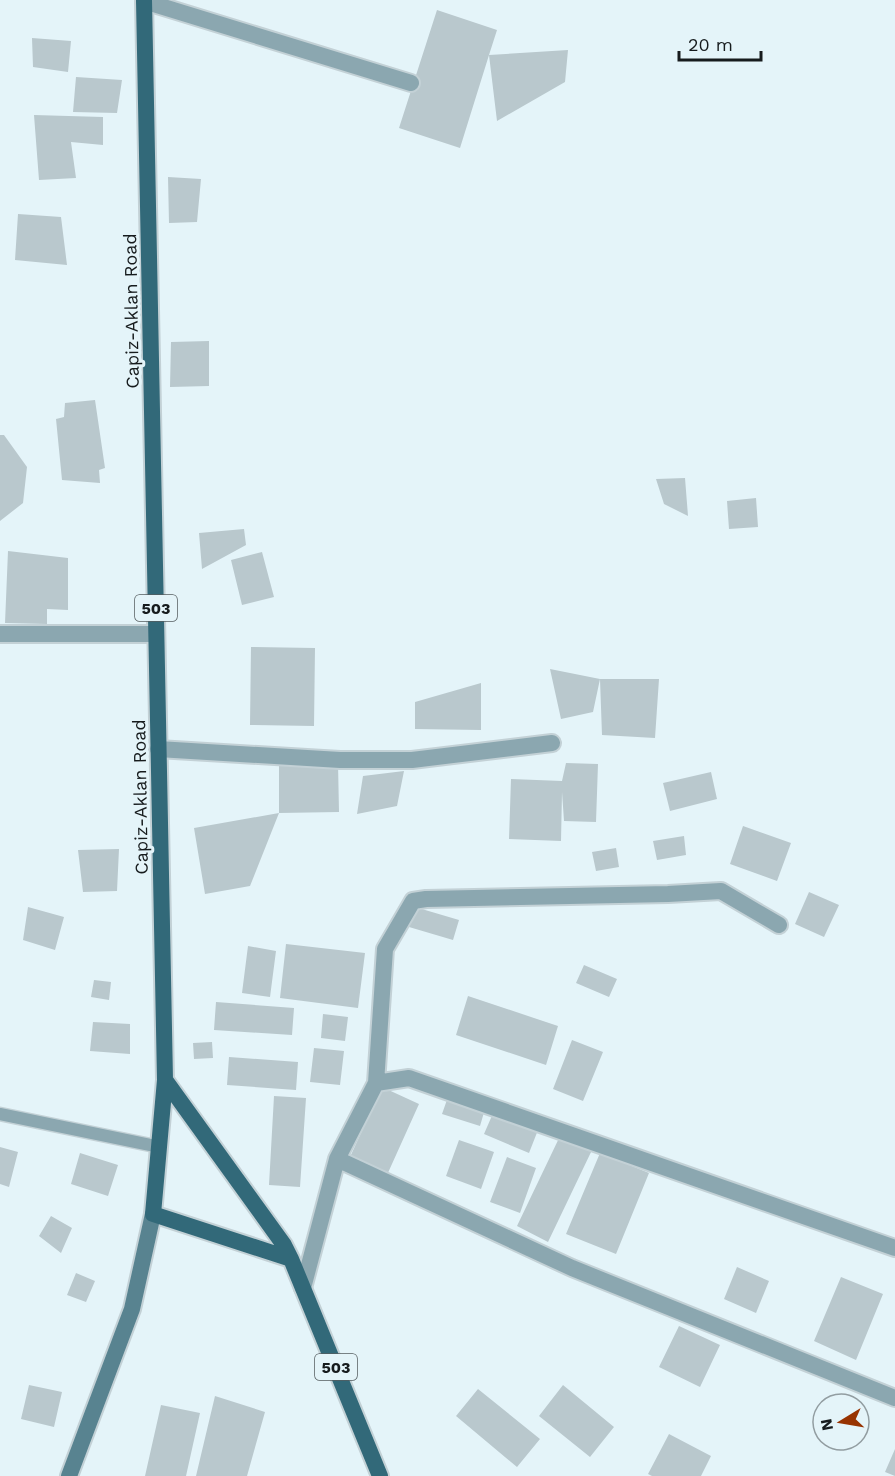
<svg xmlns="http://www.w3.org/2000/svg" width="895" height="1476" viewBox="0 0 895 1476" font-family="'Work Sans',sans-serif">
  <rect width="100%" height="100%" fill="#e4f4f9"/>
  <!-- building -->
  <path fill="#b9c8cd" d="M437 10 497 30 489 55 568 50 565 82 497 121 489 55 460 148 399 128Z
    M32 38 71 41 68 72 33 67Z
    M76 77 122 80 117 113 73 112Z
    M34 115 103 117V145L71 142 76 178 39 180Z
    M168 177 201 179 197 222 169 223Z
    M18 214 61 217 67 265 15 260Z
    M209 341V386L170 387 171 342Z
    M95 400 105 468 99 470 100 483 62 480 56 419 64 417 65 403Z
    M0 435H4L27 467 23 503 0 521Z
    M685 478 688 516 664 504 656 479Z
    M756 498 758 527 729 529 727 501Z
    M244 529 246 545 202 569 199 533Z
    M8 551 68 558V610L47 609V624L5 623Z
    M262 552 274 597 242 605 231 560Z
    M251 647 315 648 314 726 250 725Z
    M550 669 600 679H659L655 738 602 735 600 679 593 712 561 719Z
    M481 683V730L415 729V702Z
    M279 763H338L339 812 279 813Z
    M566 763 598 764 596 822 564 821 562 792 561 841 509 839 511 779 562 781Z
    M404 771 397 806 357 814 363 776Z
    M711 772 717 799 670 811 663 783Z
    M279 813 250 886 205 894 194 828Z
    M743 826 791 843 777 881 730 864Z
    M684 836 686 855 657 860 653 841Z
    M616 848 619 867 596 871 592 852Z
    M119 849 117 891 83 892 78 850Z
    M809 892 839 905 824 937 795 924Z
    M28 907 64 917 55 950 23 940Z
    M415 907 459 920 453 940 409 927Z
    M286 944 365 953 358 1008 280 998Z
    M248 946 276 951 270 997 242 993Z
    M584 965 617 979 609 997 576 983Z
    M94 980 111 982 109 1000 91 997Z
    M468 996 558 1026 546 1065 456 1035Z
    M216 1002 294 1008 292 1035 214 1030Z
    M323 1014 348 1017 345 1041 321 1038Z
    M93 1022 130 1024V1054L90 1051Z
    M572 1040 603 1052 583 1101 553 1089Z
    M212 1042 213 1058 194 1059 193 1043Z
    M314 1048 344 1051 340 1085 310 1082Z
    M229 1057 298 1062 296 1090 227 1085Z
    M382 1087 419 1104 387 1175 350 1157Z
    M274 1096 306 1098 300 1187 269 1185Z
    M448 1097 485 1109 480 1126 442 1114Z
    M494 1111 538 1130 529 1153 484 1134Z
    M561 1134 592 1150 548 1242 517 1226Z
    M459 1140 494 1152 481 1189 446 1176Z
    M0 1147 18 1152 9 1187 0 1184Z
    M80 1153 118 1165 108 1196 71 1184Z
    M600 1153 649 1173 616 1254 566 1234Z
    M507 1157 536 1168 520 1213 490 1202Z
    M51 1216 72 1228 61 1253 39 1236Z
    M737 1267 769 1281 756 1313 724 1299Z
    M76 1273 95 1281 86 1302 67 1295Z
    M841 1277 883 1294 856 1360 814 1341Z
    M679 1326 720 1345 700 1387 659 1367Z
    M29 1385 62 1392 54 1427 21 1419Z
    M563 1385 614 1427 590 1457 539 1416Z
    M478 1389 540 1439 517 1467 456 1416Z
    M215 1396 265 1412 247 1476H196Z
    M161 1405 200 1413 186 1476H145Z
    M669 1434 711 1456 701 1476H652L648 1474Z
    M895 1449V1476L885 1472Z"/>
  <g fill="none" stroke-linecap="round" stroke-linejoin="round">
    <defs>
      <path id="service" d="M0 1114 160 1147"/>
      <path id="minor" d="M144 1 411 83
        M0 634H156
        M158 749 340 760H412L552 743
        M376 1083 385 949 413 901 426 899 668 894 721 891 779 925
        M337 1159 572 1268 895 1398
        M303 1288 337 1159 376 1083 409 1078 895 1248"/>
      <path id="secondary" d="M69 1476 132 1309 153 1214"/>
      <path id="primary" d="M144 0 165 1080 153 1214 291 1259
        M165 1080 284 1245 291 1259 380 1476"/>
    </defs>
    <!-- service casing -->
    <use href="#service" stroke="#c3d1d6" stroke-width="15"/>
    <!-- minor casing -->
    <use href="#minor" stroke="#c3d1d6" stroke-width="20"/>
    <!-- secondary casing -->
    <use href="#secondary" stroke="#c3d1d6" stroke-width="20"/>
    <!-- primary casing -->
    <use href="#primary" stroke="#c3d1d6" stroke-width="20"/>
    <!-- service -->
    <use href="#service" stroke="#8ba7b0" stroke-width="12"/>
    <!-- minor -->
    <use href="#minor" stroke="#8ba7b0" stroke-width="16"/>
    <!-- secondary -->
    <use href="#secondary" stroke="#588390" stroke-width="16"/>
    <!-- primary -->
    <use href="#primary" stroke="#326979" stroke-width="16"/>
  </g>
  <g text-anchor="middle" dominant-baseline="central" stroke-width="6" stroke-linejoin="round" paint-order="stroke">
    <!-- shield labels -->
    <g fill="#e4f4f9" stroke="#545c5f" stroke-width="1.5">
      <rect x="135" y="595" width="42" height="26" rx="4.5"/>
      <rect x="315" y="1354" width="42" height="26" rx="4.5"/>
    </g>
    <g font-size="16" font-weight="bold" fill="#161b1d">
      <text x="156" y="608">503</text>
      <text x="336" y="1367">503</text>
    </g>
    <!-- street labels -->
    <g font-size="18" fill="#161b1d" stroke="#e4f4f9">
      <text transform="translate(131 311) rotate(-91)">Capiz-Aklan Road</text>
      <text transform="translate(140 797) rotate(-91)">Capiz-Aklan Road</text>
    </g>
  </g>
  <!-- north arrow -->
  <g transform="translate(841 1422) rotate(259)"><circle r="28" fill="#e4f4f9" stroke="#929da1" stroke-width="1.5"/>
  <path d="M0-4.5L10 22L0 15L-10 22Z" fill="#973301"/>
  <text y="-9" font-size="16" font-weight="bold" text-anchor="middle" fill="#161b1d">N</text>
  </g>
  <!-- scale -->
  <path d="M679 51v9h82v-9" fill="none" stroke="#161b1d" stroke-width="3"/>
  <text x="688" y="51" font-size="18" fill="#161b1d" stroke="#e4f4f9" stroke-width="4.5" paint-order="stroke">20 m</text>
</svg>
